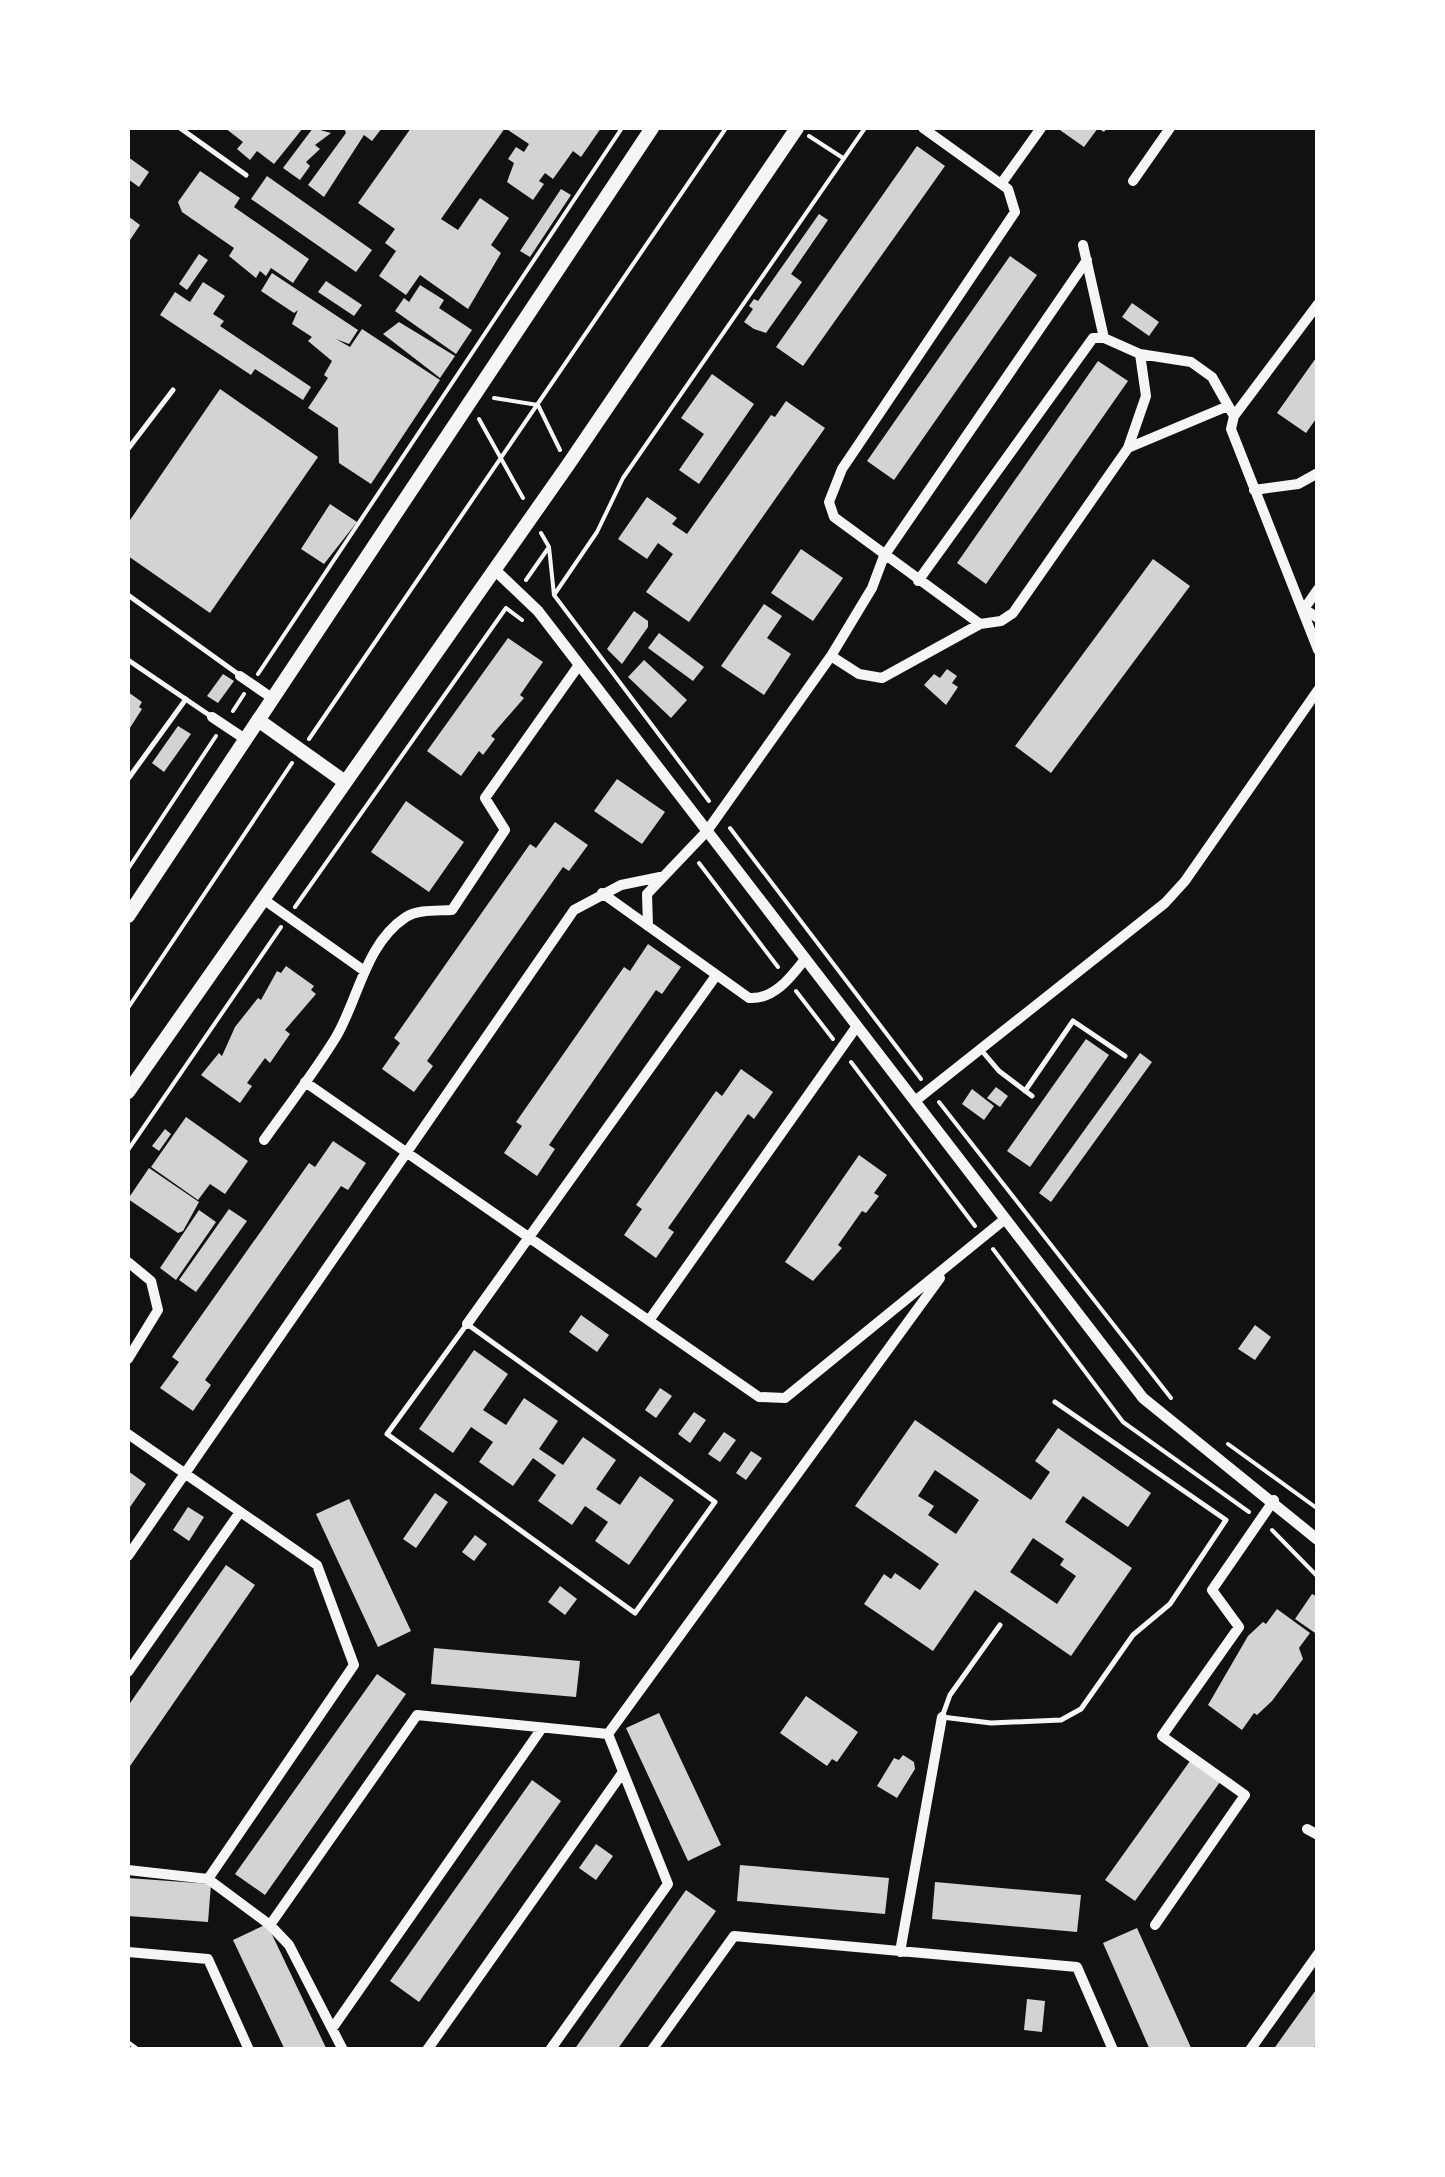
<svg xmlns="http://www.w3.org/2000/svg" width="1445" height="2177" viewBox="0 0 1445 2177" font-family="Spectral,serif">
  <rect width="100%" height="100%" fill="#111"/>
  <!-- building -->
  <path fill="#d3d3d3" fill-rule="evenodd" d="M225 128H303L274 164 257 151 250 160 237 149 243 142Z
    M313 128 331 133 315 145 320 149 306 162 310 166 300 180 283 168Z
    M344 128H382L372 141 364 135 324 197 308 185 346 133Z
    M411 128H505L441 219 458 230 480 198 509 218 491 245 501 253 468 309 420 275 406 295 379 276 396 251 385 243 395 229 358 203Z
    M505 128H601L581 157 573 151 553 179 545 173 539 181 544 184 533 200 507 182 514 163 508 159 516 147 524 152 529 144Z
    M1057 128H1107L1104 132 1098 128 1084 147Z
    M917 146 945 166 803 366 776 347Z
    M128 157 149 172 139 187 128 179Z
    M200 171 240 198 234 207 309 259 293 283 271 268 266 276 260 271 256 278 229 256 234 248 182 212 178 202Z
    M267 176 372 250 356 272 251 199Z
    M561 189 571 195 530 257 520 251Z
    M819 214 828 220 791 274 802 282 766 333 754 329 744 322 753 309 749 306 754 299 758 301Z
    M128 216 140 225 128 243Z
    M199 254 208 260 187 290 179 284Z
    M1010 256 1037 275 894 480 867 461Z
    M272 273 358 330 349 344 336 339 350 347 362 329 440 380 371 484 339 463 338 428 308 408 328 378 324 375 332 361 308 341 312 337 292 324 298 310 294 313 261 291Z
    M326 281 362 305 354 316 318 292Z
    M203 282 225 296 213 314 224 321 220 326 311 387 303 400 255 369 251 375 160 315 175 292 190 302Z
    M420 285 444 300 439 308 472 330 456 354 395 311 404 298 409 302Z
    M1132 303 1159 322 1149 336 1122 317Z
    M399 322 455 356 440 378 383 334Z
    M1318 355V416L1306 433 1277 413Z
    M1098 361 1128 381 986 584 957 563Z
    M712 374 754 404 699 484 679 470 704 434 681 418Z
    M220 389 318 457 210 613 128 556V523Z
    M786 401 825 428 689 622 646 592 673 554 658 543 647 559 618 539 647 497 677 518 672 524 687 534 771 415 775 417Z
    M330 504 357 522 324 564 301 549Z
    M801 549 843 578 813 621 771 593Z
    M1153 559 1190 586 1051 773 1015 746Z
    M764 604 782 616 767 638 791 654 764 695 721 666Z
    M634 611 648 621V627L622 664 607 649Z
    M659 633 704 667 693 681 648 648Z
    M508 638 543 662 520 695 524 698 491 736 495 739 483 755 479 751 461 776 427 751Z
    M644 660 687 700 671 718 628 677Z
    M947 669 957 676 952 683 958 687 946 705 924 685 934 674 940 678Z
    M223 674 234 681 218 703 207 696Z
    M128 692 142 702 139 707 142 709 128 731Z
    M178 726 191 734 164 772 152 763Z
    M617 779 665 812 642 844 594 811Z
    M406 801 464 842 429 892 371 852Z
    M555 822 588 845 569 871 563 867 427 1061 433 1066 414 1092 382 1069 400 1043 394 1038 530 844 536 848Z
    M648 944 681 967 662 994 656 990 549 1145 555 1149 537 1176 504 1153 522 1126 516 1122 624 967 630 971Z
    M286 966 314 986 311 990 316 994 285 1030 290 1034 270 1063 265 1058 247 1083 252 1086 240 1103 201 1075 219 1053 222 1056 235 1027 258 998 261 1000 277 971 281 973Z
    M1086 1039 1109 1055 1030 1167 1007 1151Z
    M1140 1053 1152 1062 1051 1202 1039 1193Z
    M741 1069 773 1092 754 1119 748 1114 668 1228 674 1232 656 1258 624 1235 642 1209 636 1205 716 1091 722 1096Z
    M996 1087 1008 1096 1000 1107 987 1098Z
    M972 1089 994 1106 984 1120 962 1104Z
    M186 1117 248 1161 225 1194 210 1184 198 1200 151 1167Z
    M165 1129 171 1134 159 1151 152 1146Z
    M333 1141 366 1163 348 1190 341 1186 205 1380 211 1385 193 1411 160 1388 179 1362 172 1357 309 1163 315 1167Z
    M859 1155 887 1175 874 1193 879 1196 866 1213 862 1211 838 1245 842 1248 813 1281 785 1262Z
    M149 1168 199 1202 183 1231 178 1233 128 1199Z
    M229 1209 247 1221 196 1292 179 1280Z
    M199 1210 216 1222 176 1280 160 1268Z
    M581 1315 609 1335 597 1352 569 1332Z
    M1255 1325 1271 1337 1255 1360 1238 1349Z
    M474 1350 508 1374 483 1410 506 1425 524 1398 558 1421 539 1449 563 1465 583 1437 616 1460 596 1489 620 1505 640 1476 674 1500 629 1565 595 1541 608 1522 585 1506 572 1525 538 1501 556 1475 533 1458 513 1486 479 1462 493 1442 471 1427 453 1453 419 1429Z
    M660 1388 672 1396 656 1418 645 1410Z
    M694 1412 706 1420 690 1443 678 1434Z
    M915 1420 1031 1500 1050 1472 1035 1461 1058 1428 1151 1493 1128 1527 1083 1496 1065 1522 1132 1568 1071 1656 975 1590 933 1651 864 1604 884 1574 891 1579 895 1573 920 1590 939 1564 855 1506ZM935 1470 979 1500 956 1534 928 1515 934 1506 918 1496ZM1033 1538 1064 1559 1060 1565 1076 1576 1057 1604 1010 1572Z
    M724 1432 736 1440 720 1462 708 1454Z
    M751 1451 762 1458 746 1480 736 1473Z
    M128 1471 146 1484 128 1510Z
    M435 1493 448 1502 416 1548 403 1539Z
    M349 1499 411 1631 378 1647 316 1514Z
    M188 1507 204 1517 189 1541 173 1530Z
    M475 1535 487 1544 474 1561 462 1552Z
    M226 1565 255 1585 128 1769V1706Z
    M560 1586 577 1599 565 1615 548 1602Z
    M1312 1594 1318 1597V1635L1295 1619Z
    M1277 1609 1310 1633 1299 1648 1303 1659 1272 1701 1257 1715 1254 1713 1242 1730 1208 1705 1248 1636 1263 1622 1266 1624Z
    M434 1648 580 1661 576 1697 431 1684Z
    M377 1674 406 1694 265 1895 235 1874Z
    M806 1696 858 1732 837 1762 832 1759 827 1766 780 1733Z
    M659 1713 721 1845 688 1861 626 1728Z
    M903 1755 914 1762 915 1769 897 1798 877 1786 894 1758 899 1760Z
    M1190 1761 1220 1782 1135 1901 1105 1880Z
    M532 1780 561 1801 419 2002 390 1981Z
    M596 1844 613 1856 596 1880 579 1868Z
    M740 1865 889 1878 885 1914 737 1901Z
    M128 1878 211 1884 208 1922 128 1916Z
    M935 1882 1081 1895 1077 1932 932 1919Z
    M686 1890 716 1911 617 2050H574Z
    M267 1924 327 2050H285L233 1940Z
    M1137 1928 1192 2050H1150L1103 1943Z
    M1318 1987V2042L1312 2050H1273Z
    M1027 1999 1045 2001 1042 2032 1024 2030Z"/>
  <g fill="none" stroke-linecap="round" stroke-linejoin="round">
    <!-- path -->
    <path stroke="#f5f5f5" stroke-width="4" d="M809 136 843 158
      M494 398 538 405 560 450
      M479 419 523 498
      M549 547 554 595 709 801
      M526 580 549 547 541 533
      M554 595 597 532 623 478 865 128
      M506 608 522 620
      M258 674 622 128
      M233 711 244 694
      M309 739 726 128
      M730 828 921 1079
      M699 863 778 967
      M128 869 216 736
      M295 907 506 608
      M796 991 833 1039
      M128 1008 292 763
      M851 1062 975 1226
      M939 1102 1171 1398
      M128 1150 281 927
      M993 1249 1123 1422 1249 1512
      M1228 1444 1318 1509
      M1272 1530 1318 1577
      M128 2042 139 2050"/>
    <!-- service -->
    <path stroke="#f5f5f5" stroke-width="5" d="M180 128 246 175
      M128 449 173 390
      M128 595 238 674
      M128 660 212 717
      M128 779 186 699
      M982 1051 999 1071 1032 1096
      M1025 1091 1073 1021 1125 1056
      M467 1324 715 1502 635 1613 387 1434Z
      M1000 1625 950 1695 942 1717 991 1723 1061 1720 1081 1709 1133 1635 1170 1604 1226 1520 1055 1402"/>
    <!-- minor -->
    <path stroke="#f5f5f5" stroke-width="10" d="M923 128 1008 189 1015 212 842 469 829 502 834 517 980 624 1001 621 1013 613 1128 448 1146 396 1140 354
      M1133 181 1170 128
      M1001 184 1041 128
      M1083 245 1104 338
      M1318 304 1234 416 1231 429 1318 650
      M1128 448 1228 406
      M1254 490 1298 484 1318 473
      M918 581 1093 338H1104L1140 354 1191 362 1212 377 1234 416
      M1318 589 1304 609 1318 618
      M831 656 859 674 882 678 980 624
      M240 676 272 698
      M212 717 245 739
      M602 893 749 998C774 1000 791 977 805 959
      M263 899 363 970
      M648 926 647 894 707 831 831 656 872 588 884 556 1087 260
      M305 1082 759 1397 785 1398 1005 1219
      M915 1101 1165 903 1185 881 1318 690
      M264 1140C288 1106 314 1073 336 1037 359 998 365 944 406 917 419 909 437 911 452 910L505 830 485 798 579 665
      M128 1262 151 1281 158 1310 128 1359
      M650 1319 857 1026
      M467 1324 715 977
      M128 1434 317 1565 354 1665 208 1879
      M128 1556 574 910 621 885 660 877
      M128 1672 240 1512
      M608 1734 940 1278
      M1307 1829 1318 1835
      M128 1870 208 1879 270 1925 289 1945 343 2050
      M270 1925 417 1715 608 1734
      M1155 1925 1245 1795 1162 1736 1239 1627 1212 1590 1274 1500
      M128 1952 208 1959 249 2050
      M900 1952 942 1717
      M334 2026 542 1728
      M427 2050 623 1772
      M550 2050 668 1884 608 1734
      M652 2050 734 1936 1077 1967 1113 2050
      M1250 2050 1318 1954"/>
    <!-- tertiary -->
    <path stroke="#f5f5f5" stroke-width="11" d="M494 569 538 611 1143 1398 1318 1540"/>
    <!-- secondary -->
    <path stroke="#f5f5f5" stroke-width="14" d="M258 720 345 782
      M128 916 652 128
      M128 1092 568 465 797 128"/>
  </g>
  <!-- border -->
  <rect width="1445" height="2177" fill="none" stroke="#ffffff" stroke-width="260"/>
</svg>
